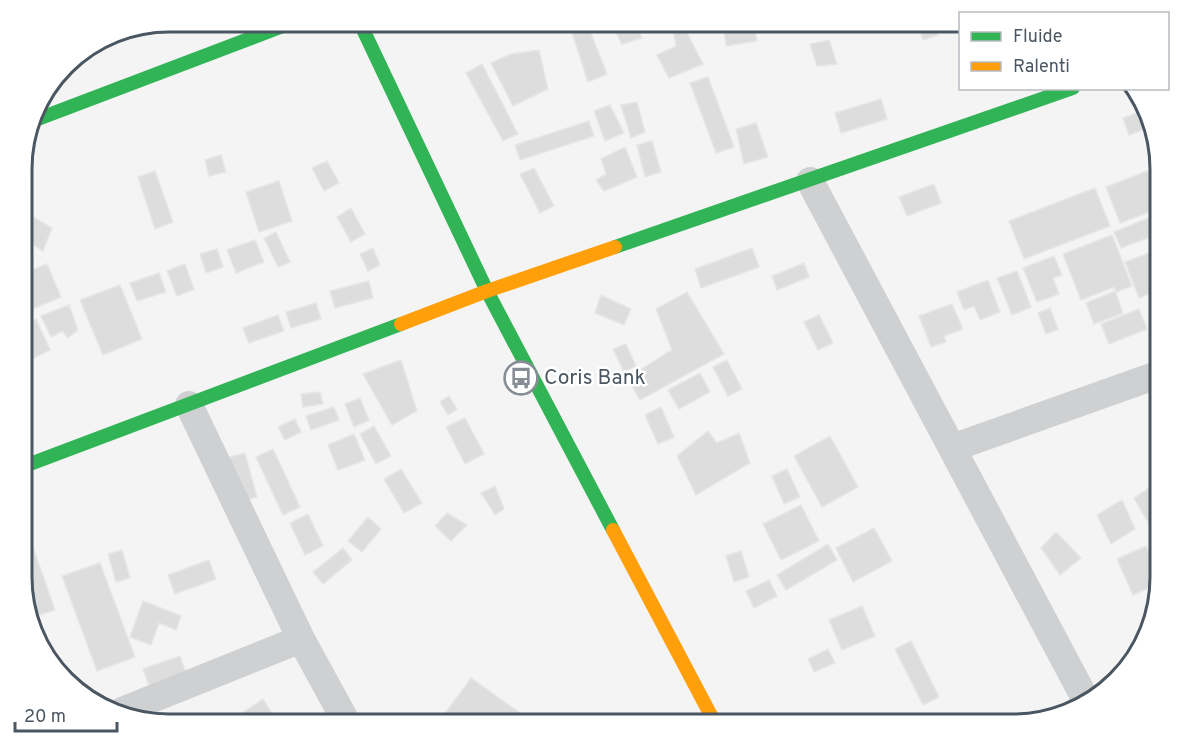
<svg xmlns="http://www.w3.org/2000/svg" width="1181" height="746" viewBox="0 0 1181 746" font-family="Overpass,sans-serif">
  <rect width="100%" height="100%" fill="#f4f4f4"/>
  <!-- building -->
  <path fill="#ddddde" stroke="#e5e6e7" stroke-width="1.5" d="M549 21H586L607 74 588 82 571 30 553 31Z
    M614 21H635L642 38 622 44 611 22Z
    M812 21H827L814 26Z
    M917 21H949L935 26 938 35 923 40Z
    M754 26 757 41 726 46 724 30Z
    M685 29 703 64 669 78 657 55 676 46 674 34Z
    M829 40 837 64 817 66 810 44Z
    M539 50 548 89 513 106 491 63 511 54Z
    M482 64 518 134 503 141 466 73Z
    M708 77 734 147 716 153 690 83Z
    M881 99 887 119 841 133 835 113Z
    M637 102 645 132 631 138 621 105Z
    M610 105 624 133 605 141 594 111Z
    M1145 110 1150 127 1129 135 1123 118Z
    M589 121 594 136 520 160 515 145Z
    M756 123 768 157 744 164 736 129Z
    M652 141 661 172 645 177 637 145Z
    M625 147 637 177 604 191 596 180 606 174 601 159Z
    M221 155 226 172 209 176 205 160Z
    M327 161 339 183 324 191 312 168Z
    M1160 166V208L1120 223 1106 187Z
    M534 168 554 206 540 213 520 174Z
    M155 171 173 222 155 229 138 177Z
    M279 181 292 221 259 232 246 192Z
    M934 184 941 203 907 216 899 197Z
    M1095 188 1110 226 1024 259 1009 221Z
    M351 208 365 234 351 242 337 217Z
    M23 211 52 228 43 251 22 237Z
    M1151 217 1158 234 1121 248 1114 232Z
    M276 232 290 262 278 267 264 238Z
    M1112 235 1132 286 1116 292 1114 287 1081 300 1063 254Z
    M255 240 264 262 236 273 227 250Z
    M373 248 380 265 368 271 360 254Z
    M752 248 759 267 701 288 695 269Z
    M217 249 223 267 206 273 200 254Z
    M1160 249V281L1151 284 1154 292 1139 298 1125 262Z
    M1054 256 1062 275 1053 278 1059 294 1037 302 1023 268Z
    M804 263 809 277 777 290 772 276Z
    M47 264 61 297 30 310 22 291V274Z
    M185 264 194 289 177 296 167 271Z
    M1017 271 1031 307 1012 315 997 278Z
    M159 273 166 292 137 301 130 283Z
    M988 280 1000 312 980 320 974 306 964 310 957 292Z
    M369 281 373 298 335 308 330 291Z
    M120 285 142 339 103 355 80 300Z
    M1115 291 1123 313 1094 324 1086 303Z
    M687 292 724 354 640 400 627 378 672 350 656 309Z
    M601 295 631 309 624 325 595 313Z
    M316 303 321 319 291 328 286 312Z
    M952 304 963 329 944 336 946 342 931 347 919 316Z
    M69 305 78 330 68 338 62 331 51 337 41 316Z
    M1050 308 1058 329 1046 334 1038 313Z
    M1139 309 1147 329 1109 344 1101 324Z
    M278 315 284 331 249 343 243 328Z
    M819 315 833 343 818 350 804 322Z
    M36 319 50 350 32 359 26 351 22 352V324Z
    M626 344 636 366 624 372 613 349Z
    M401 360 417 411 392 425 363 374Z
    M727 360 742 389 728 396 713 367Z
    M700 373 710 392 679 409 668 390Z
    M320 392 323 404 303 407 301 394Z
    M449 396 457 409 448 415 440 402Z
    M360 398 369 420 354 427 345 404Z
    M334 407 339 420 311 430 306 416Z
    M661 407 674 437 658 444 645 415Z
    M465 418 484 454 465 464 446 427Z
    M295 419 301 432 285 440 278 427Z
    M374 426 391 456 376 464 360 434Z
    M708 431 717 443 739 433 750 463 696 495 677 456Z
    M354 434 365 460 338 470 328 445Z
    M830 436 858 487 822 507 794 456Z
    M273 449 300 507 283 515 256 457Z
    M245 453 257 497 239 502 226 458Z
    M401 469 422 503 404 513 384 479Z
    M787 469 800 497 784 504 772 476Z
    M495 486 504 509 495 515 481 493Z
    M1151 487 1160 500V519L1149 524 1134 498Z
    M1122 500 1135 529 1111 544 1097 515Z
    M801 505 819 541 781 560 763 524Z
    M447 513 467 525 451 541 435 526Z
    M308 514 323 546 305 555 290 523Z
    M22 516 55 610 30 618 22 597Z
    M368 517 381 529 362 552 348 541Z
    M874 528 892 561 853 582 836 548Z
    M1056 532 1081 558 1060 575 1041 548Z
    M828 544 837 560 786 590 777 575Z
    M1146 546 1160 576V583L1133 595 1117 559Z
    M343 548 352 560 323 584 313 572Z
    M122 550 130 578 116 582 108 554Z
    M741 551 749 577 734 582 726 556Z
    M209 560 216 579 175 594 168 575Z
    M100 563 135 657 97 671 62 576Z
    M769 580 777 596 754 608 746 591Z
    M143 601 181 616 176 630 159 623 151 645 130 637Z
    M862 606 875 636 842 650 829 620Z
    M911 641 939 697 923 705 895 649Z
    M828 649 835 663 814 672 808 659Z
    M180 656 186 673 149 686 143 669Z
    M471 678 537 725H449L441 719Z
    M263 699 276 720 267 725H231L229 722Z
    M293 718 297 725H281Z
    M978 719 980 725H962Z"/>
  <g fill="none" stroke-linecap="round" stroke-linejoin="round">
    <!-- street -->
    <path stroke="#ced0d2" stroke-width="28" d="M810 181 1088 704
      M189 405 301 639 348 725
      M952 448 1160 374
      M122 711 301 639"/>
    <!-- fast -->
    <path stroke="#30b455" stroke-width="14" d="M359 21 487 291 613 530
      M30 122 296 21
      M615 247 1073 88
      M22 467 401 324"/>
    <!-- slow -->
    <path stroke="#ff9f0a" stroke-width="14" d="M401 324 487 291 615 247
      M613 530 716 725"/>
  </g>
  <!-- icons -->
  <defs>
    <symbol id="bus-ring" viewBox="-11 -11 22 22"><circle r="9.5" fill="#fff" stroke="#868d94" stroke-width="1.5"/><path d="M-5-6H5V4H4V6H2V4H-2V6H-4V4H-5ZM-3.5-4V0h7V-4ZM-3.5 1.2v1.5H-2V1.2ZM2 1.2v1.5H3.5V1.2Z" fill="#868d94"/></symbol>
  </defs>
  <g fill-rule="evenodd">
    <use href="#bus-ring" x="502" y="359" width="38" height="38"/>
  </g>
  <g text-anchor="middle" dominant-baseline="central" stroke-width="5" stroke-linejoin="round" paint-order="stroke">
    <!-- poi labels -->
    <g font-size="21" fill="#4a5661" stroke="#fff" text-anchor="start">
      <text x="544" y="378">Coris Bank</text>
    </g>
  </g>
  <!-- crop -->
  <path d="M0 0H1181V746H0ZM169 32H1013A137 137 0 0 1 1150 169V577A137 137 0 0 1 1013 714H169A137 137 0 0 1 32 577V169A137 137 0 0 1 169 32Z" fill="#fff" fill-rule="evenodd"/>
  <path fill="none" stroke="#4a5661" stroke-width="3" d="M169 32H1013A137 137 0 0 1 1150 169V577A137 137 0 0 1 1013 714H169A137 137 0 0 1 32 577V169A137 137 0 0 1 169 32Z"/>
  <!-- legend -->
  <rect x="959" y="12" width="210" height="78" fill="#ffffff" stroke="#b7bbc0" stroke-width="1.5"/>
  <rect x="971" y="32" width="30" height="9" fill="#30b455" stroke="#b7bbc0" stroke-width="1.5"/>
  <text x="1013" y="42" font-size="18" fill="#4a5661">Fluide</text>
  <rect x="971" y="62" width="30" height="9" fill="#ff9f0a" stroke="#b7bbc0" stroke-width="1.5"/>
  <text x="1013" y="72" font-size="18" fill="#4a5661">Ralenti</text>
  <!-- scale -->
  <path d="M15 722v9h102v-9" fill="none" stroke="#4a5661" stroke-width="3"/>
  <text x="24" y="722" font-size="18" fill="#4a5661" stroke="#ffffff" stroke-width="4.5" paint-order="stroke">20 m</text>
</svg>
